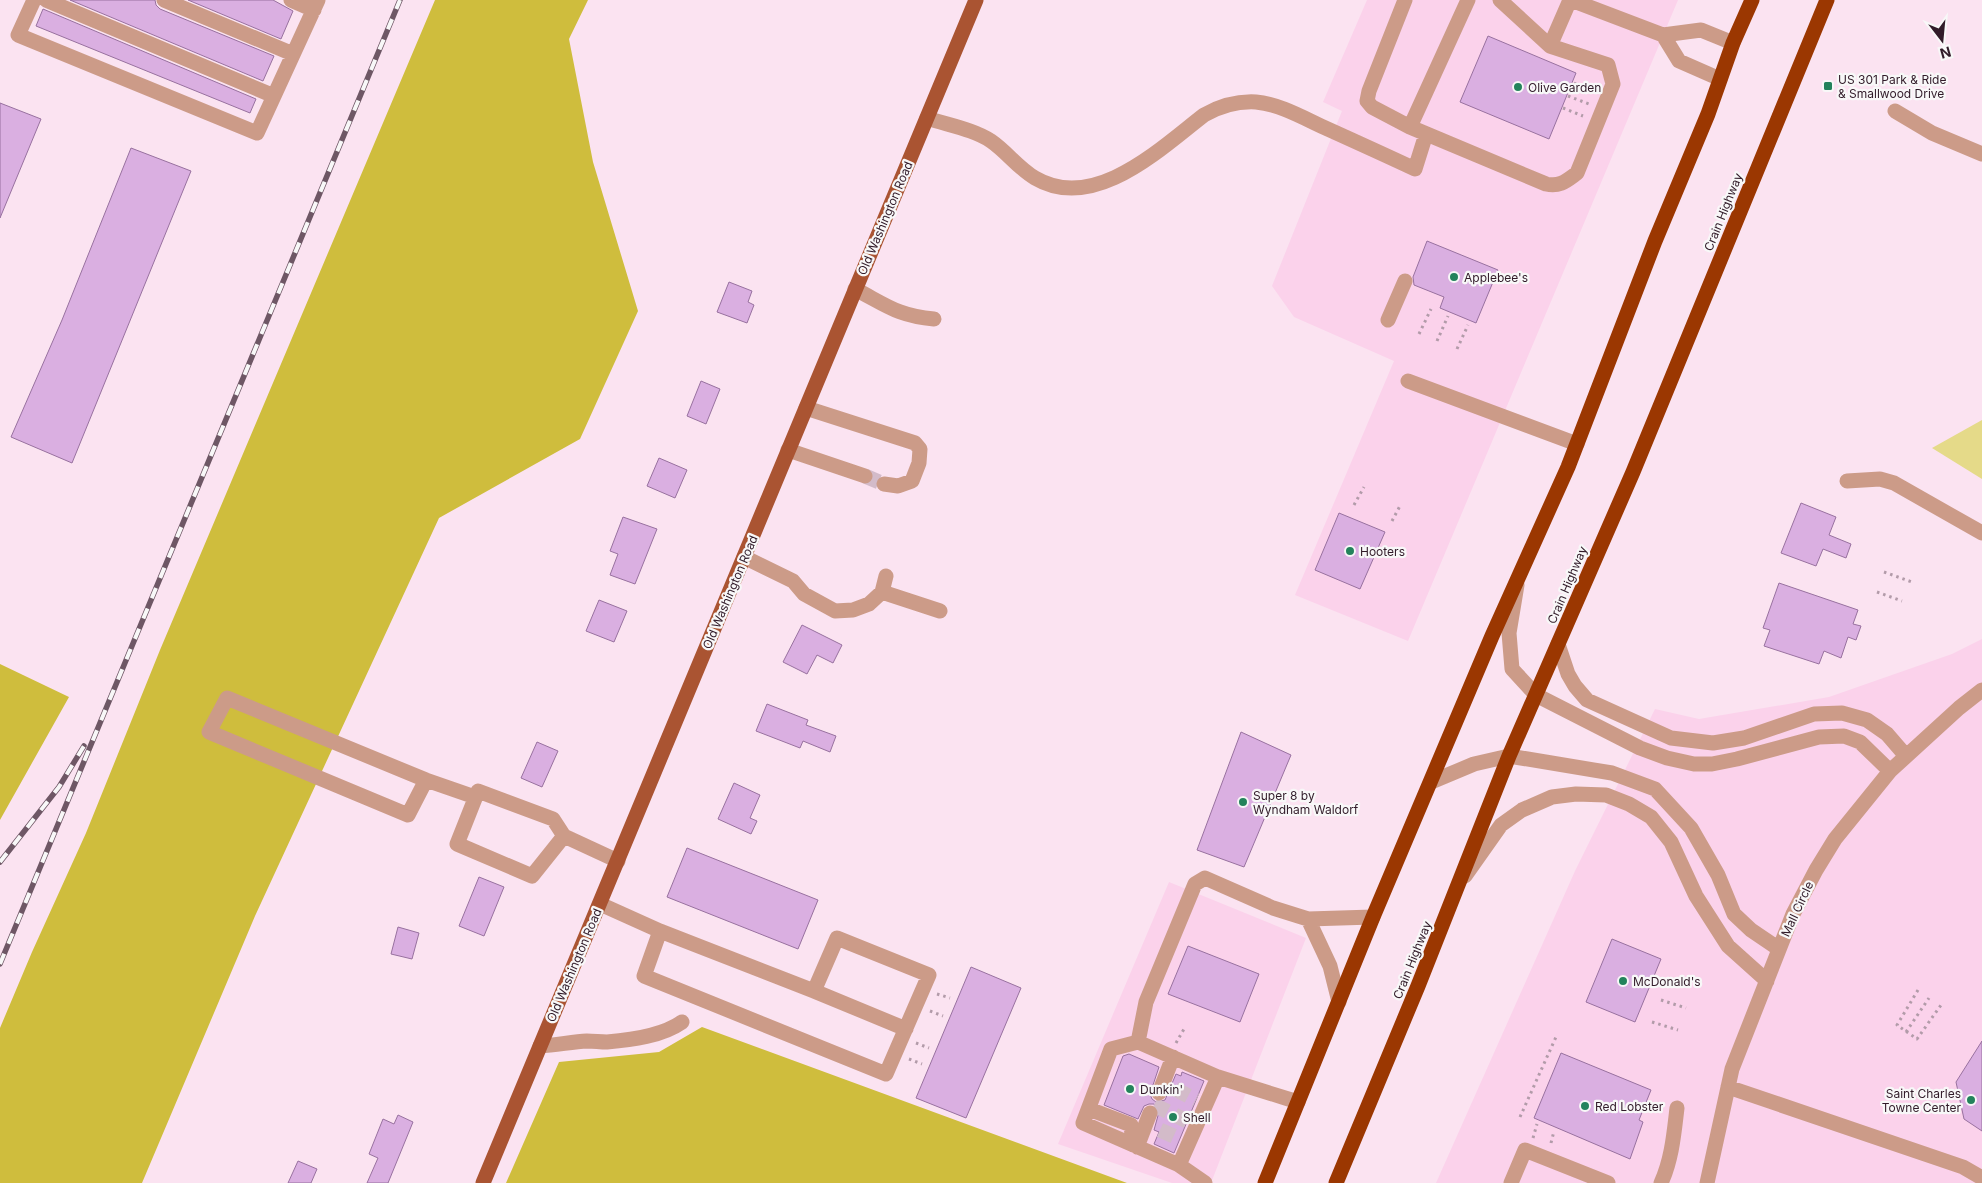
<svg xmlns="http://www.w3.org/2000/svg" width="1982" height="1183" viewBox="0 0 1982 1183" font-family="Inter,sans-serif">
  <rect width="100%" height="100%" fill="#fbe3f1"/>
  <!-- built -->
  <path fill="#fbd2eb" d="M1367 0H1678L1408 641 1295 595 1394 361 1294 317 1272 286 1342 111 1323 102Z
    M1982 639V1183H1436L1575 871 1655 709 1699 719 1829 697 1952 654Z
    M1169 882 1306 938 1211 1183H1172L1058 1144Z"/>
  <!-- green -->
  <path fill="#e5da89" d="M1982 420V479L1932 448Z"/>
  <!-- forest -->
  <path fill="#cfbd3d" d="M435 0H588L569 39 593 162 638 311 580 439 439 518 255 916 142 1183H0V1028L32 952 86 833 160 650Z
    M0 664 69 697 0 820Z
    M702 1027 1127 1183H506L559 1062 659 1052Z"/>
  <!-- building -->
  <path fill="#daafe1" stroke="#98719f" d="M70 0H155L156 5 160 9 274 56 263 81Z
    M188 0H273L293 11 281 39Z
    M43 9 256 99 250 113 36 26Z
    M1488 36 1576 73 1549 139 1460 102Z
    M0 103 41 119 0 218Z
    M131 148 191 171 72 463 11 437 62 320Z
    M1427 241 1498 270 1476 323 1440 308 1444 297 1414 285 1413 277Z
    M729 282 752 291 748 302 754 305 747 323 717 312Z
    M701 381 720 389 706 424 687 416Z
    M659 458 687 470 675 498 647 486Z
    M1801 503 1836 517 1829 535 1851 544 1846 558 1823 549 1816 566 1781 553Z
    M1339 513 1385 532 1360 589 1315 570Z
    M623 517 657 529 635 584 610 575 618 554 610 551Z
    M1779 583 1858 610 1853 624 1861 626 1856 640 1848 637 1841 658 1824 651 1819 664 1764 646 1770 630 1763 628Z
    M599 600 627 611 614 642 586 631Z
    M802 625 842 645 833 663 817 655 807 674 783 662Z
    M767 704 808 720 806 725 836 736 830 752 803 741 800 748 756 731Z
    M1241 732 1291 755 1244 867 1197 850Z
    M537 742 558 751 542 787 521 778Z
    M734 783 760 795 750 818 757 821 751 834 718 819Z
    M687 848 818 900 798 949 667 897Z
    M479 877 504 887 484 936 459 926Z
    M398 927 419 933 412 959 391 954Z
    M1612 939 1661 959 1635 1022 1586 1002Z
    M1188 946 1259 974 1240 1022 1168 994Z
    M971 967 1021 988 966 1118 916 1098Z
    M1982 1041V1131L1964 1119 1956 1082Z
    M1561 1053 1651 1090 1639 1120 1643 1122 1630 1159 1534 1118Z
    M1129 1054 1159 1067 1150 1094 1152 1099 1156 1102 1165 1100 1176 1074 1181 1076 1182 1072 1204 1081 1174 1153 1154 1144 1159 1132 1154 1130 1159 1112 1154 1104H1149L1144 1106 1138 1119 1104 1105 1123 1056Z
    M398 1115 413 1122 388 1183H367L378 1158 369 1154 383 1119 394 1124Z
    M298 1161 317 1169 311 1183H288Z"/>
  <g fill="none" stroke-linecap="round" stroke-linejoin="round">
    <!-- minor-tunnel -->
    <path stroke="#d3bbc9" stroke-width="15" stroke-dasharray="15 8" stroke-linecap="butt" d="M865 476 884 484
      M1175 1089 1196 1100
      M1154 1105 1187 1121
      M1160 1130 1180 1139"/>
    <!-- path -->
    <path stroke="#b29ba9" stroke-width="3" stroke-dasharray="2.5 4" stroke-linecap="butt" d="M1574 83 1594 92
      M1568 96 1589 104
      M1563 108 1583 116
      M1419 334 1431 309
      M1437 341 1448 316
      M1457 349 1468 325
      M1354 505 1364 487
      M1392 521 1401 504
      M1884 572 1912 582
      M1877 592 1902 601
      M1918 990 1897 1025 1917 1039 1941 1005
      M937 994 950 998
      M1661 1000 1686 1008
      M930 1011 943 1016
      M1652 1022 1678 1030
      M1906 1032 1929 998
      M916 1043 929 1048
      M1176 1043 1184 1029
      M909 1059 922 1064
      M1520 1117 1556 1037
      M1533 1138 1537 1124
      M1551 1143 1554 1131"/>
    <!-- minor -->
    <path stroke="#cc9b88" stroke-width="15" d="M34 0 18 35 257 133 318 0
      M46 0 274 96
      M164 0 293 54
      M291 0 314 10
      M1405 0 1369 91 1367 101 1372 107 1410 127 1546 184C1560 187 1566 181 1577 173L1613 84 1608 65 1550 46 1500 0
      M1571 0 1663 35 1701 30 1733 43
      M1663 35 1679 61 1720 79
      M1550 46 1570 0
      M1895 111 1932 133 1982 154
      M927 118C947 125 973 129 991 141 1007 152 1018 168 1035 178 1094 213 1160 149 1204 115 1220 106 1238 101 1256 102 1278 104 1300 116 1321 126 1352 140 1383 154 1415 169L1426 134
      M1410 127 1468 0
      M855 289C886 305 898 316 934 319
      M1388 320 1405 281
      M1408 381 1577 444
      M806 408 915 443 920 449 919 463 912 481 898 486 884 484
      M788 450 865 476
      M1847 481 1880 479 1894 483 1982 533
      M744 557 793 581 804 594 835 611 853 610 869 604 882 592 886 576
      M1517 585 1509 633 1512 669 1536 695 1640 748 1667 758 1694 764H1712L1737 759 1819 737 1844 736 1860 742 1890 771
      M882 592 940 611
      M1558 644 1568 674 1575 686 1587 700 1671 738 1713 743 1744 738 1814 714 1842 713 1867 720 1887 734 1906 756
      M426 780 408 815 209 732 227 698 426 780 475 797
      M1431 782 1474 764 1509 756 1612 773 1655 789 1691 828 1718 875 1734 914 1751 930 1779 949
      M564 836 532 876 457 844 478 791 553 819 564 836 618 861
      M1465 876 1501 825 1522 810 1552 797 1576 794 1606 795 1629 804 1651 817 1671 842 1696 896 1728 946 1767 981
      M600 904 660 931 644 976 886 1074 929 975 837 938 814 991 660 931
      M1308 919 1330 966 1339 1002
      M814 991 906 1029
      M1138 1042 1111 1049 1083 1123 1179 1165
      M540 1046C556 1045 572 1042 587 1041 594 1041 600 1042 607 1042 632 1040 662 1036 682 1022
      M1218 1077 1138 1042 1146 1002 1195 884 1205 878 1273 908 1308 919 1373 917
      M1728 1087 1963 1167 1982 1178
      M1159 1093 1173 1057
      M1089 1109 1131 1125 1133 1145
      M1137 1147 1150 1113
      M1205 1183 1179 1165 1218 1077 1298 1102
      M1511 1183 1525 1150 1608 1183
      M1661 1183C1672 1159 1674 1133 1677 1108
      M1707 1183 1732 1069 1793 914 1816 870 1835 839 1890 771 1959 708 1982 690"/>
    <!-- major -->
    <path stroke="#aa5432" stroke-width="15" d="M483 1183 976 0"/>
    <!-- highway -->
    <path stroke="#9b3701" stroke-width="15" d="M1265 1183 1373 917 1492 636 1568 467 1655 241 1708 114 1733 43 1752 0
      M1336 1183 1418 986 1509 756 1633 472 1827 0"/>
    <defs>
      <path id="rail" d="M0 862 59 787 84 746
        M0 964 400 0"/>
    </defs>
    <!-- rail casing -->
    <use href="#rail" stroke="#6e5765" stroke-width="5.5"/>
    <!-- rail -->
    <use href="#rail" stroke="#f8f8f8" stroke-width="4" stroke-dasharray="11" stroke-linecap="butt"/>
  </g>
  <!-- markers -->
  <g fill="#23835c" stroke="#f8f8f8" stroke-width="2">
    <rect x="1823" y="81" width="10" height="10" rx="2.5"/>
    <circle cx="1518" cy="87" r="5"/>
    <circle cx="1454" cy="277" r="5"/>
    <circle cx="1350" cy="551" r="5"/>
    <circle cx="1243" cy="802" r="5"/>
    <circle cx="1623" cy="981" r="5"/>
    <circle cx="1130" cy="1089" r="5"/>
    <circle cx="1971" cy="1100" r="5"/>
    <circle cx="1585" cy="1106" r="5"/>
    <circle cx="1173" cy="1117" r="5"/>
  </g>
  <g text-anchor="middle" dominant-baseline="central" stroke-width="4.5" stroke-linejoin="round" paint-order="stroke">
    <!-- poi labels -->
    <g font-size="12" fill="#311b29" stroke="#f8f8f8" text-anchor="start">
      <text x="1838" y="79">US 301 Park &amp; Ride<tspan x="1838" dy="14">&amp; Smallwood Drive</tspan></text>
      <text x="1528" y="87">Olive Garden</text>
      <text x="1464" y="277">Applebee's</text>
      <text x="1360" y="551">Hooters</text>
      <text x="1253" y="795">Super 8 by<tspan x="1253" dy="14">Wyndham Waldorf</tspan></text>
      <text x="1633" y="981">McDonald's</text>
      <text x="1140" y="1089">Dunkin'</text>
      <text x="1961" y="1093" text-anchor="end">Saint Charles<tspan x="1961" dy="14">Towne Center</tspan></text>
      <text x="1595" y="1106">Red Lobster</text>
      <text x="1183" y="1117">Shell</text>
    </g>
    <!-- street labels -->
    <g font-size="12" fill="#311b29" stroke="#f8f8f8">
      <text transform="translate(1723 212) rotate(-68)">Crain Highway</text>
      <text transform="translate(885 218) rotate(-67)">Old Washington Road</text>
      <text transform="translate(1567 585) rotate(-67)">Crain Highway</text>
      <text transform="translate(730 592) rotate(-67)">Old Washington Road</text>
      <text transform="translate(1797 909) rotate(-65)">Mall Circle</text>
      <text transform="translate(1412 960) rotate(-68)">Crain Highway</text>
      <text transform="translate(574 965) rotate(-67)">Old Washington Road</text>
    </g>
  </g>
  <!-- north arrow -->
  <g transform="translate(1942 40) rotate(164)" stroke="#f8f8f8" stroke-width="4" paint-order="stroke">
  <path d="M0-4L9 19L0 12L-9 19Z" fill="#311b29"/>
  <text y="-8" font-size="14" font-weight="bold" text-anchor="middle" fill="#311b29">N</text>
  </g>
</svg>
